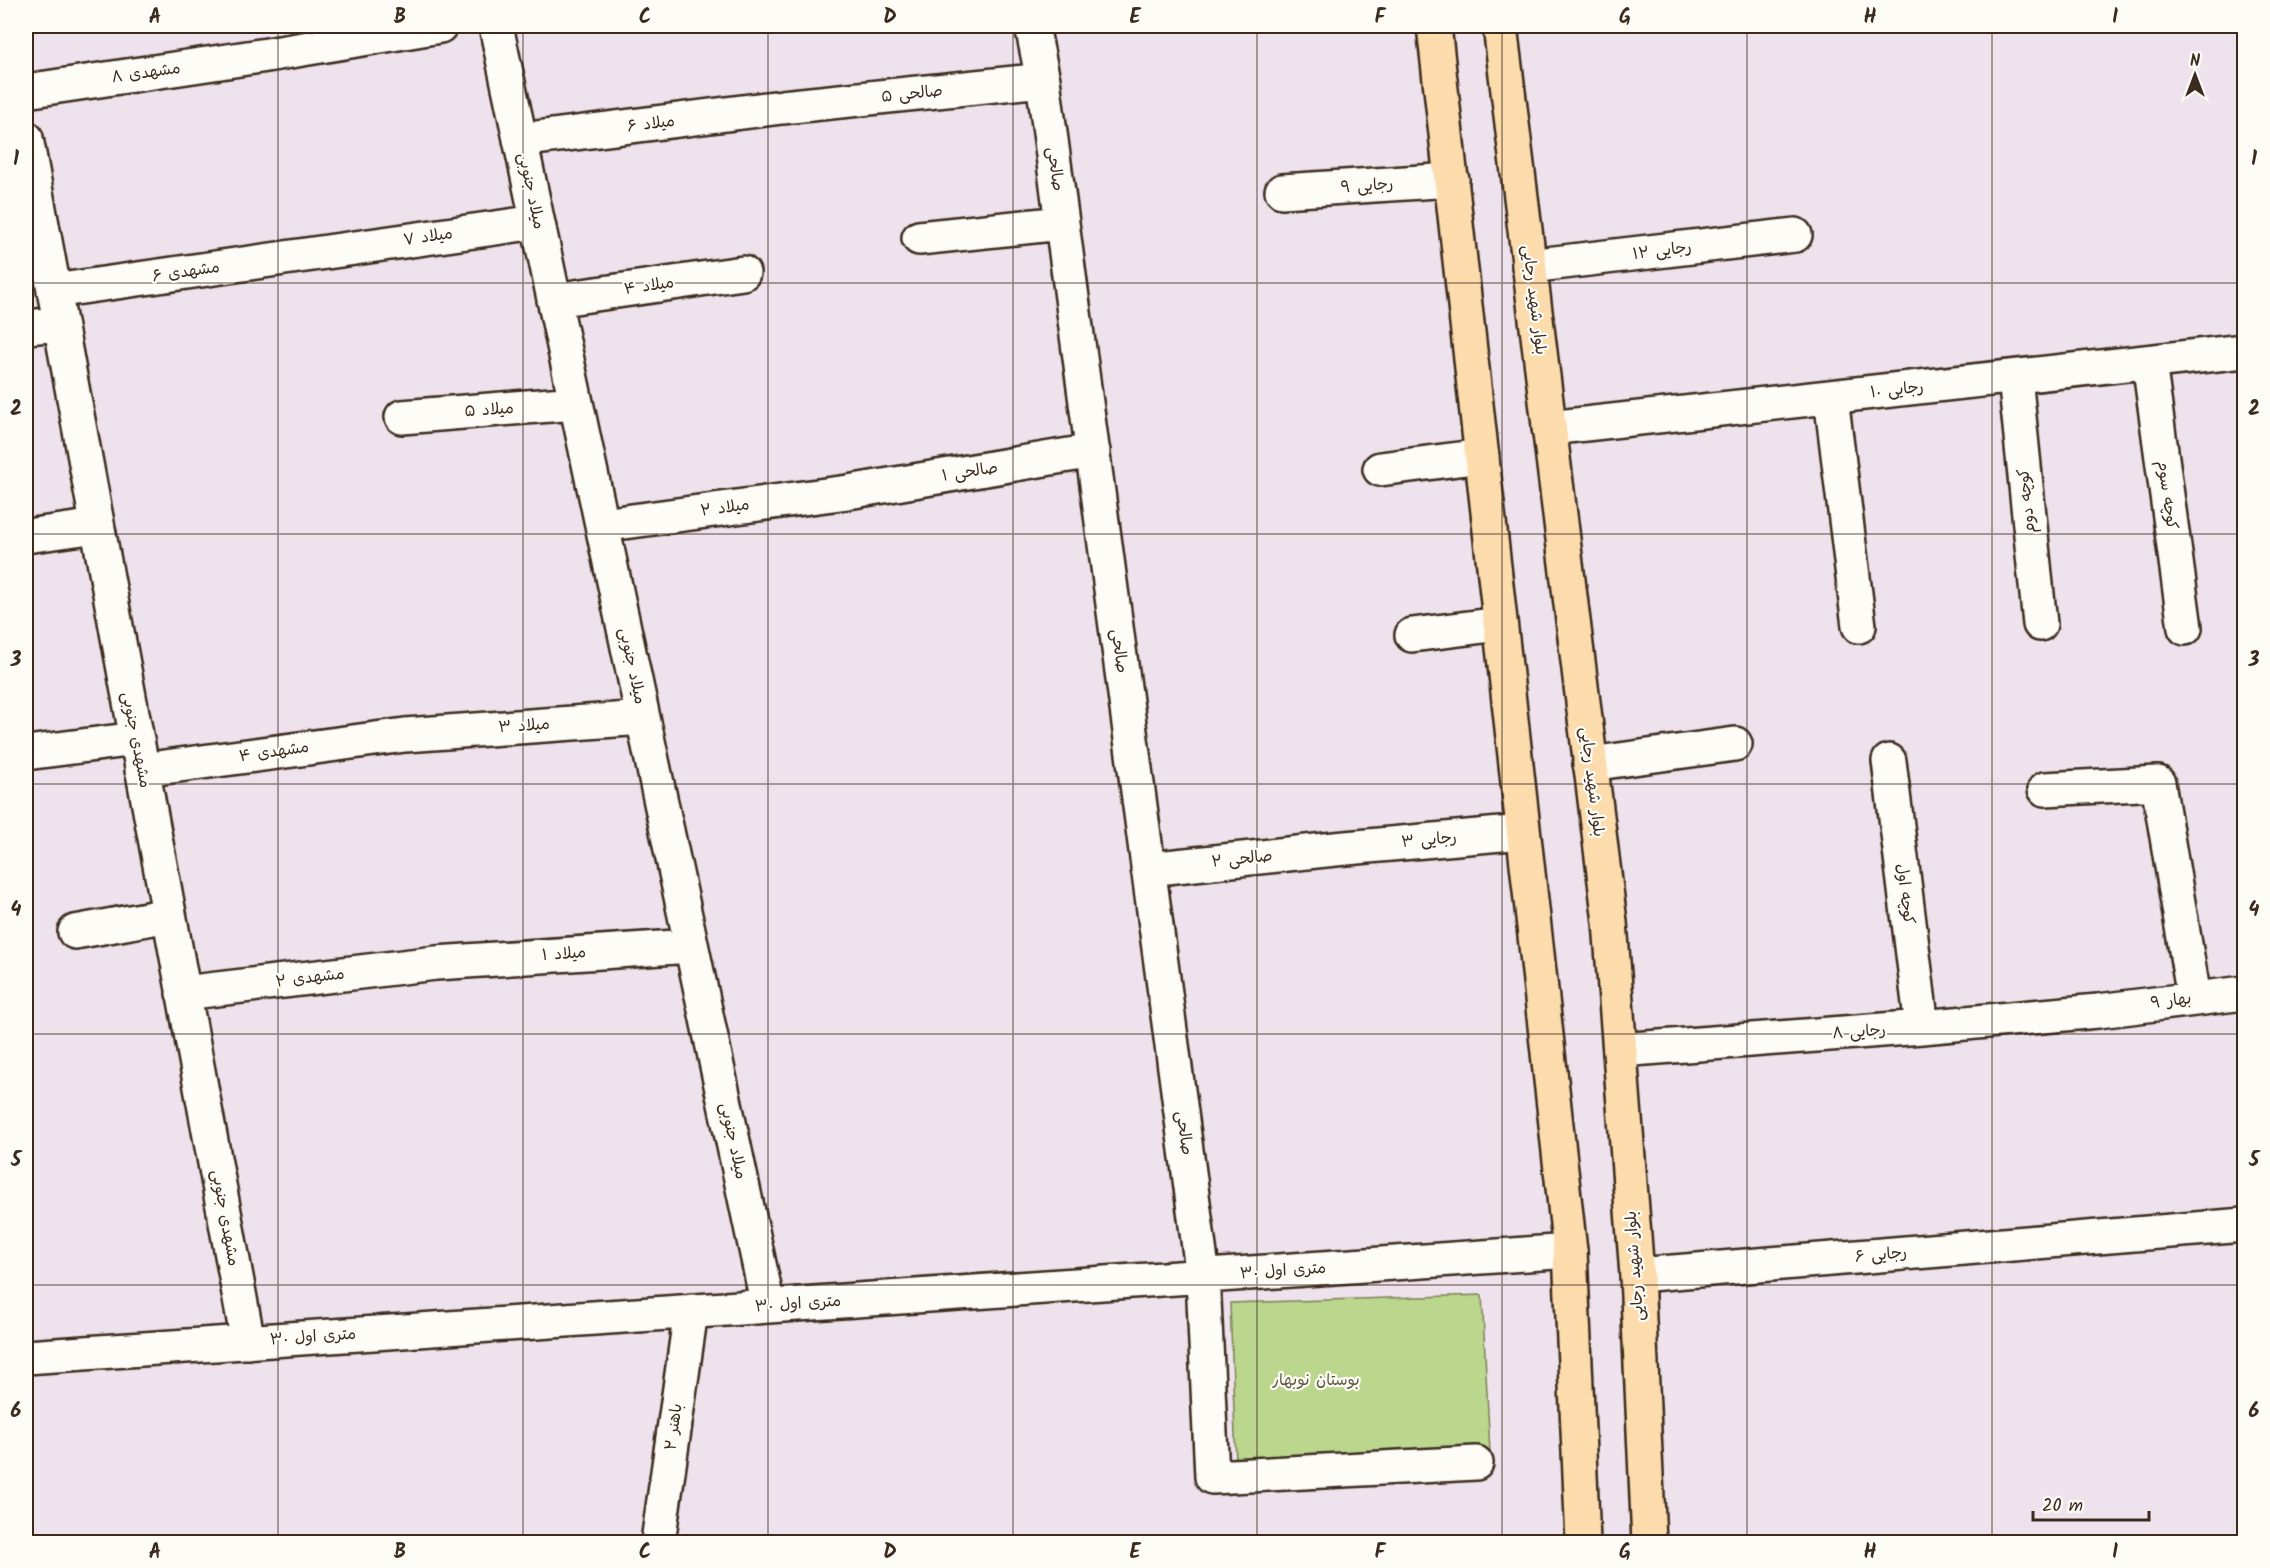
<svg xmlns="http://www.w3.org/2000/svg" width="2270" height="1568" viewBox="0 0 2270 1568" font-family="Kalam,'Playpen Sans Arabic',sans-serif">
  <rect width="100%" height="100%" fill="#eee2ec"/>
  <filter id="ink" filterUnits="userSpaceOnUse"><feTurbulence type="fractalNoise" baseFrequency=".0167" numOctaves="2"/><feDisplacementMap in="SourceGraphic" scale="12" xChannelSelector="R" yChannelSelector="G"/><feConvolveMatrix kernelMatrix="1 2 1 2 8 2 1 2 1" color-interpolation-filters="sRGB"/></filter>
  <g filter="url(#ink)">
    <!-- green -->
    <path fill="#bbd68d" stroke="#7b8056" stroke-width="1.5" d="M1482 1295 1490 1452 1236 1463 1230 1303Z"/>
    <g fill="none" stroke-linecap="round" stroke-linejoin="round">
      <defs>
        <path id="minor" d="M496 26 768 1306
          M1032 26 1043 80 1062 223 1203 1277 1212 1477 1476 1463
          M26 91 267 55 440 26
          M26 138 248 1342
          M520 140 782 107 1043 80
          M1282 191 1452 180
          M919 238 1062 223
          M1529 266 1795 235
          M54 291 537 222
          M554 300 743 273
          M26 327 60 324
          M2149 362 2185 628
          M2015 377 2040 624
          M1831 397 1859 626
          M402 417 576 403
          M1549 428 2244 351
          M1380 469 1482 456
          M602 525 848 492 1093 451
          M26 536 97 526
          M1412 635 1500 624
          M26 753 136 739
          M1889 761 1922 1027
          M1590 764 1735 744
          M142 770 405 735 643 718
          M2045 789 2158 783 2194 998
          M1148 869 1335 849 1523 832
          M75 932 169 915
          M183 993 436 963 691 946
          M1620 1050 1922 1027 2098 1011 2244 993
          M1637 1275 2244 1225
          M26 1357 1570 1251
          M658 1542 691 1311"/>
        <path id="major" d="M1434 26 1570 1251 1583 1542
          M1500 26 1610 922 1637 1275 1649 1542"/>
      </defs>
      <!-- minor casing -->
      <use href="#minor" stroke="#3b2a1e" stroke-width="38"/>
      <!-- major casing -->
      <use href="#major" stroke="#3b2a1e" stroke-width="38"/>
      <!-- minor -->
      <use href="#minor" stroke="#fdfcf7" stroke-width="33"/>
      <!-- major -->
      <use href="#major" stroke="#fcdcac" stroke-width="33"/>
    </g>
  </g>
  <!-- grid -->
  <path fill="none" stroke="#3b2a1e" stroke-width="1.5" stroke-opacity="0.55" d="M278 26V1542M523 26V1542M768 26V1542M1013 26V1542M1257 26V1542M1502 26V1542M1747 26V1542M1992 26V1542M26 283H2244M26 534H2244M26 784H2244M26 1034H2244M26 1285H2244"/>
  <g text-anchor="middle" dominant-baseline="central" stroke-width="4.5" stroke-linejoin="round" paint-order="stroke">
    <!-- street labels -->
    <g font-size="16" fill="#3b2a1e" stroke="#fdfcf7">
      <text transform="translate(146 73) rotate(-8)">مشهدی ۸</text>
      <text transform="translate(912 94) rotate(-6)">صالحی ۵</text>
      <text transform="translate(651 124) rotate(-7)">میلاد ۶</text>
      <text transform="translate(1055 169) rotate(82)">صالحی</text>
      <text transform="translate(1367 186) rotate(-4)">رجایی ۹</text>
      <text transform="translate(531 191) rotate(78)">میلاد جنوبی</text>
      <text transform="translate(428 237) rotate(-8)">میلاد ۷</text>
      <text transform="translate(1662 251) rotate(-7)">رجایی ۱۲</text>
      <text transform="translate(186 272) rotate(-8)">مشهدی ۶</text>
      <text transform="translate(649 286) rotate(-8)">میلاد ۴</text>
      <text transform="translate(1534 300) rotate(83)">بلوار شهید رجایی</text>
      <text transform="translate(1897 390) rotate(-6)">رجایی ۱۰</text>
      <text transform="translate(489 410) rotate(-4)">میلاد ۵</text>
      <text transform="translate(970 472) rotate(-9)">صالحی ۱</text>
      <text transform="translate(2167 495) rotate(82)">کوچه سوم</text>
      <text transform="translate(2027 501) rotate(-96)">کوچه دوم</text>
      <text transform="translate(725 508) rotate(-8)">میلاد ۲</text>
      <text transform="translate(1119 651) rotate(82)">صالحی</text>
      <text transform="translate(632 666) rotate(78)">میلاد جنوبی</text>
      <text transform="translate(524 726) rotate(-4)">میلاد ۳</text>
      <text transform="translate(136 740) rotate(79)">مشهدی جنوبی</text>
      <text transform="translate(274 752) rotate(-8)">مشهدی ۴</text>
      <text transform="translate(1592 782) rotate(83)">بلوار شهید رجایی</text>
      <text transform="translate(1429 840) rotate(-5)">رجایی ۳</text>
      <text transform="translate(1242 859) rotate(-6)">صالحی ۲</text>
      <text transform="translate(1905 894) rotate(83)">کوچه اول</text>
      <text transform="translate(564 954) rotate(-4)">میلاد ۱</text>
      <text transform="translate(310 978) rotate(-7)">مشهدی ۲</text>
      <text transform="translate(2171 1001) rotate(-7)">بهار ۹</text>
      <text transform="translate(1859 1032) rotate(-4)">رجایی ۸</text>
      <text transform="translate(1184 1133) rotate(82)">صالحی</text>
      <text transform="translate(733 1141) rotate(78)">میلاد جنوبی</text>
      <text transform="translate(225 1218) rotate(80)">مشهدی جنوبی</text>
      <text transform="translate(1881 1255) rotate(-5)">رجایی ۶</text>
      <text transform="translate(1635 1266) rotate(-94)">بلوار شهید رجایی</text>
      <text transform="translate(1283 1271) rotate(-4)">۳۰ متری اول</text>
      <text transform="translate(798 1304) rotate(-4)">۳۰ متری اول</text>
      <text transform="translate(313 1337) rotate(-4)">۳۰ متری اول</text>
      <text transform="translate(674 1427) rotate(-82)">باهنر ۲</text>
    </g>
    <!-- park labels -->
    <g font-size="16" fill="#5b553a" stroke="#fdfcf7">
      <text x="1316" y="1380">بوستان نوبهار</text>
    </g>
  </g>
  <!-- margin -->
  <rect width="2270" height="1568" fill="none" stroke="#fdfcf7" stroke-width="66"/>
  <!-- north arrow -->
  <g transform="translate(2195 75)" stroke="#fdfcf7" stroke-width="4.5" paint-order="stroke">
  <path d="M0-4.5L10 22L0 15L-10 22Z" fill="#3b2a1e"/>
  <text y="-9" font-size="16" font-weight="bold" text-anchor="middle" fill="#3b2a1e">N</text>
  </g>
  <!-- scale -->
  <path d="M2033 1511v9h116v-9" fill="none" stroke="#3b2a1e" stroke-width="3"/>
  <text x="2042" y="1511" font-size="18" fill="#3b2a1e" stroke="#fdfcf7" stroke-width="4.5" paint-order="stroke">20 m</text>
  <rect x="33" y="33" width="2204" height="1502" fill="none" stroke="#3b2a1e" stroke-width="2"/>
  <g font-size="20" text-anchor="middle" font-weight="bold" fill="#3b2a1e">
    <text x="155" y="23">A</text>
    <text x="400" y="23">B</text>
    <text x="645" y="23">C</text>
    <text x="890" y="23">D</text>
    <text x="1135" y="23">E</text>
    <text x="1380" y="23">F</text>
    <text x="1625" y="23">G</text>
    <text x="1870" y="23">H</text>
    <text x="2115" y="23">I</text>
    <text x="16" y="165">1</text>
    <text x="2254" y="165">1</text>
    <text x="16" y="415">2</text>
    <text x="2254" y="415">2</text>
    <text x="16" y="666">3</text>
    <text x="2254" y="666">3</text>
    <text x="16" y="916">4</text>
    <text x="2254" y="916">4</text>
    <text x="16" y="1166">5</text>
    <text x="2254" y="1166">5</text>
    <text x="16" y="1417">6</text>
    <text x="2254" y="1417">6</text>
    <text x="155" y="1558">A</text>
    <text x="400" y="1558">B</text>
    <text x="645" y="1558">C</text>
    <text x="890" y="1558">D</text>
    <text x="1135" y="1558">E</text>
    <text x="1380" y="1558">F</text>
    <text x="1625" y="1558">G</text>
    <text x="1870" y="1558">H</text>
    <text x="2115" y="1558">I</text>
  </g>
</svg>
